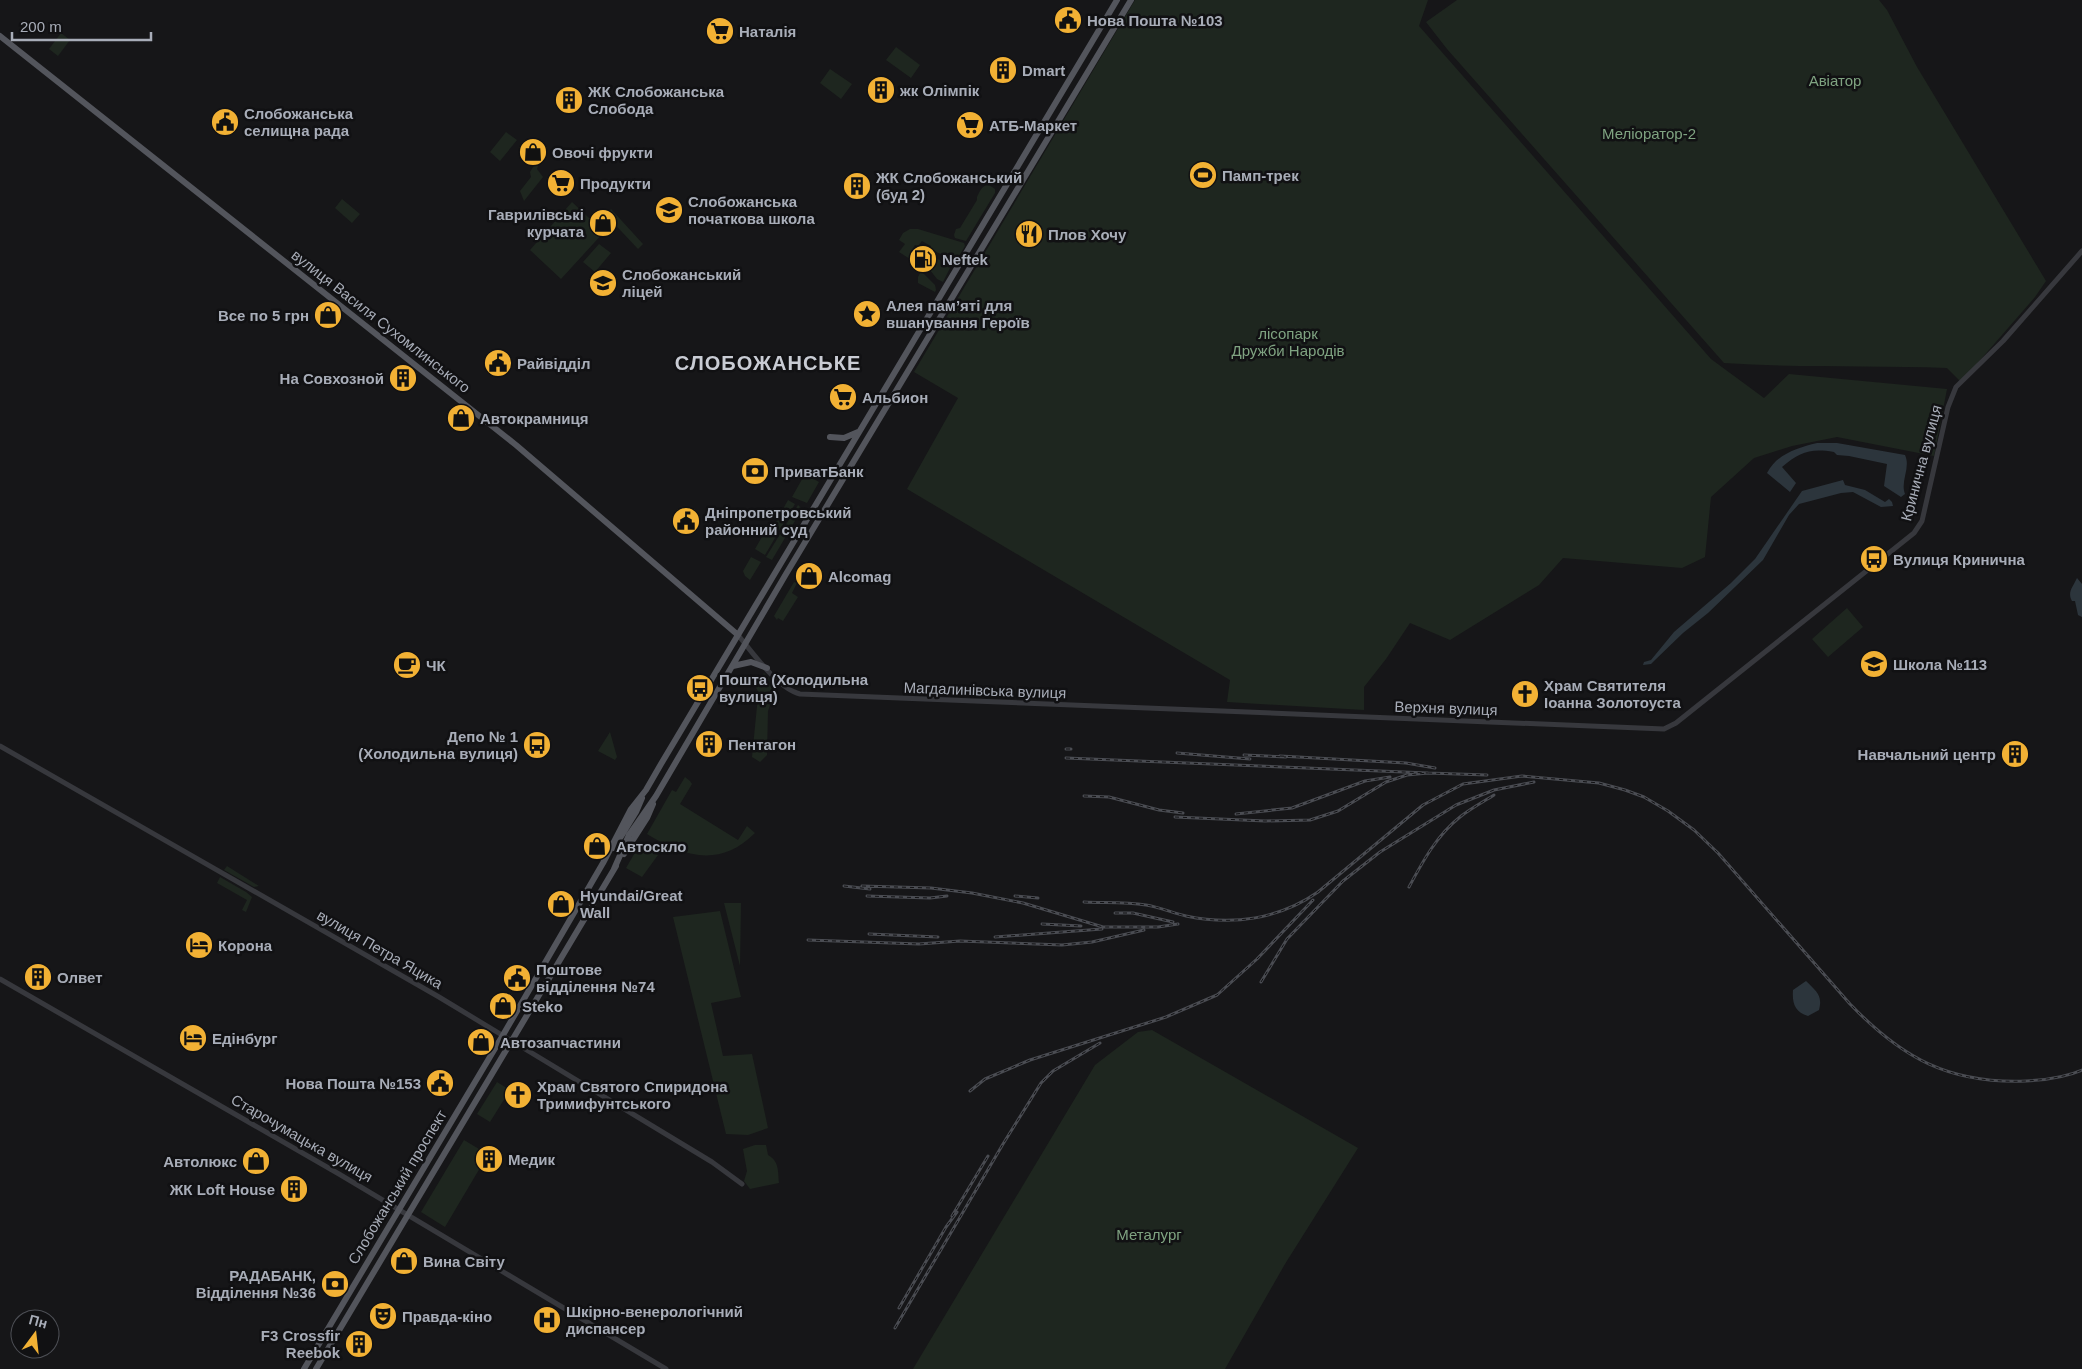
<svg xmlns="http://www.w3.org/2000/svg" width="2082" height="1369" viewBox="0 0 2082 1369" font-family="Arial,sans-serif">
  <rect width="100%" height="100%" fill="#161618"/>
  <!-- green -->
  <path fill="#1e261f" d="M1135 0H1428L1419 26 1711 359 1764 398 1789 374 1947 389 1934 456 1837 437 1792 446 1754 458 1711 497 1705 557 1682 568 1563 558 1539 585 1450 640 1410 623 1386 659 1364 687V710L1227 702 1230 680 907 489 958 398 914 372Z
    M1457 0H1879L1887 10 1917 67 2046 281 2035 297 1961 382 1947 368C1873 365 1798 368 1724 363L1447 49 1426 22Z
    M61 33 70 40 58 56 49 49Z
    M896 47 920 65 911 78 886 60Z
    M830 69 852 84 841 99 820 83Z
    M506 132 517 140 500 161 490 152Z
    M535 164 538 166 537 169 543 177 524 201 520 191 531 177 530 172Z
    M989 185 995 189V193L966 241 955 238 954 235 956 229 960 228 977 200V197C980 191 982 185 989 185Z
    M342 199 360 214 352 223 335 208Z
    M572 202 604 232 561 279 530 250Z
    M611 209 643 244 638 249 606 215Z
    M910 229H918L964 243 965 246 959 256C950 260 938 253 930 248L931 246 922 241 918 246 915 245 910 253 913 255 910 259 899 252 905 244 899 240 903 233Z
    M599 244 611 253 595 272 583 262Z
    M937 259 947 262 951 266 943 282 937 279 930 270 932 262Z
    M921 271 935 285 936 290 935 292 918 283V277Z
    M805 474 819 482 807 503 792 497Z
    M788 500 795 504 765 555 755 549 763 535 768 533 773 535V527Z
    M798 505 802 509 772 560 766 557Z
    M751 557 761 562 750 580 745 576 743 571Z
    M794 582 797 583 792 593 798 597 783 621 778 618 777 620 774 616Z
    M1847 608 1863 627 1828 657 1812 639Z
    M764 673 773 682 775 690 768 711 767 755 760 762 752 757 757 706 760 695 754 684Z
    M610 732 617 757 615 760 598 751Z
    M685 777 690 781 692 784 680 804 738 840 747 826 755 833C720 868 684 857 647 834L672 790 676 792Z
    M640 844 658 855 642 877 626 868Z
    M227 866 259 886 254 887 224 870Z
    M220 877 246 892 252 897 246 912 242 910 247 900 217 883Z
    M724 903H741L740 966Z
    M720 911 741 997 711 1003 723 1056 752 1054 768 1128 748 1135 726 1134 673 917Z
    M1152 1030 1358 1148 1285 1264 1225 1369H913L1095 1065 1138 1032Z
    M497 1082 510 1090 490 1122 477 1114Z
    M464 1140 479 1149 482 1146 490 1151 445 1227 421 1212Z
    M755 1145H766L768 1155C779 1161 778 1171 779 1183L750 1189 744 1181 747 1171 743 1149Z"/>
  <!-- water -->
  <path fill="#2c353c" d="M1817 443H1837L1905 455C1911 468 1900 481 1905 494L1901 497 1884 486 1887 464 1849 456 1837 455 1834 452C1810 448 1800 452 1782 467L1796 483 1790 492 1767 473C1777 454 1797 448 1817 443Z
    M1843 480 1845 485 1865 490 1885 502 1889 499 1892 502 1893 506 1881 507 1853 492 1841 493 1799 504 1789 515 1763 560 1708 613 1683 633 1655 660 1651 664 1643 665 1644 662 1651 660 1674 632 1731 583 1755 559 1802 491Z
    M2077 578 2082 584V617L2078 615 2075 601H2072C2067 592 2073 587 2077 578Z
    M1806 981C1816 991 1823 995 1819 1010L1808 1016C1795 1012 1792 1004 1793 990Z"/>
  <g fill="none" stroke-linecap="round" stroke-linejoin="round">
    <!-- minor -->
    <path stroke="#37383d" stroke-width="5" d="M738 635C752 652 778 689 800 694L1664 729 1676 723 1914 533 1922 521 1948 407 1956 387 2003 341 2082 251
      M0 746 439 997 712 1162 742 1184
      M0 979 339 1174 666 1369"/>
    <!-- major -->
    <path stroke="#53555c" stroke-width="6" d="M0 36 516 445 738 635
      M830 437 844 438 858 432
      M733 666 751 662 767 668
      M614 848 636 812 642 798
      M624 854 647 818 653 804
      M614 869 629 835 656 796 786 574 1131 0
      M304 1369 503 1035 603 863 631 809 646 790 661 764 1117 0
      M316 1369 616 866"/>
    <defs>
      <path id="rail" d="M1066 749H1071
        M1177 753 1250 759
        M1244 755 1286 757
        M1280 756 1406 763 1435 768
        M1066 758 1428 773
        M1084 796 1109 797 1159 810 1183 813
        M1236 814 1292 808 1365 781 1390 777
        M1175 817 1265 821 1310 820 1338 811 1386 782 1407 775 1428 773 1487 775
        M844 886 870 889
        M862 886 931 888 972 893 1023 903 1103 927H1158L1178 924
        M1409 887C1423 861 1437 835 1460 817 1470 809 1483 802 1494 795
        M867 896 930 898 947 896
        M1015 896 1038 898
        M1084 902C1105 903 1125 902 1146 905 1159 907 1173 913 1186 916 1233 926 1279 919 1318 892L1423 805 1463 784 1522 776 1599 783 1625 790 1644 797 1668 811 1694 830 1718 853 1850 1004C1902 1058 1949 1084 2026 1081 2044 1080 2066 1077 2082 1070
        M1115 913H1133L1173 922
        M1042 924 1081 926
        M869 934 938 937
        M995 937 1102 929
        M808 940 919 944 960 941 1062 945 1092 942 1144 930
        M1261 982 1287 939 1343 881 1380 852 1456 805 1494 790 1534 782
        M970 1091 985 1079 1030 1060 1166 1017 1217 995 1257 959 1313 900
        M952 1216 988 1156
        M899 1308 946 1227 957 1212
        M895 1328 1003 1144 1041 1083 1053 1071 1100 1043"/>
    </defs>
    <!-- rail casing -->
    <use href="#rail" stroke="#4a4c52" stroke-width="3"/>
    <!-- rail -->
    <use href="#rail" stroke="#111113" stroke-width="1" stroke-dasharray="4" stroke-linecap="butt"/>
  </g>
  <!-- icons -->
  <defs>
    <symbol id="civic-disc" viewBox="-11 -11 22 22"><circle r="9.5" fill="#f2b134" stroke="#111113"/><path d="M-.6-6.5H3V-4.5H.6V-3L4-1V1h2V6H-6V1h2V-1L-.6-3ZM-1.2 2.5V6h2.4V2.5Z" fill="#111"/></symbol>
    <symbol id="supermarket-disc" viewBox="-11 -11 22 22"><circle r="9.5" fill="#f2b134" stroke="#111113"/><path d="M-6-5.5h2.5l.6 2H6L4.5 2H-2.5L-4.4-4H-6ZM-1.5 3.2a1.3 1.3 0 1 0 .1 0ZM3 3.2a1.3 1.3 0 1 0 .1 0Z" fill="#111"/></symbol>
    <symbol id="building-disc" viewBox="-11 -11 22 22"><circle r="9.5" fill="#f2b134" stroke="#111113"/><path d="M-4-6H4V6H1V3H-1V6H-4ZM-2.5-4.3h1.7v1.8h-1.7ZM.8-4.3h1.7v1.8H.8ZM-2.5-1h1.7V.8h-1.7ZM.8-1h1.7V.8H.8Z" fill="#111"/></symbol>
    <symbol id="shop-disc" viewBox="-11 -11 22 22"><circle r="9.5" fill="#f2b134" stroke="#111113"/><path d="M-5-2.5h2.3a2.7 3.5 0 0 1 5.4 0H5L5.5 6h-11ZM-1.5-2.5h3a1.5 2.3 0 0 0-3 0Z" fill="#111"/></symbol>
    <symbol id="stadium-disc" viewBox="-11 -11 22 22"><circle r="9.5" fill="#f2b134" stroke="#111113"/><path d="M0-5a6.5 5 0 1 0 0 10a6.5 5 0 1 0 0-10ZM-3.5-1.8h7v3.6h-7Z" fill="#111"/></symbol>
    <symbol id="school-disc" viewBox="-11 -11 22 22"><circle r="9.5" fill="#f2b134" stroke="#111113"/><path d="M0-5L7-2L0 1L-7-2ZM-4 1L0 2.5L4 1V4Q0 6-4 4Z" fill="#111"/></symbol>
    <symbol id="restaurant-disc" viewBox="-11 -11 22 22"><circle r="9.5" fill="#f2b134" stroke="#111113"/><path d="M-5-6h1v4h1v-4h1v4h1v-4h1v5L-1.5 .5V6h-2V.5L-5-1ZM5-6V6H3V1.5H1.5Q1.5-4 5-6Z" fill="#111"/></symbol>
    <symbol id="fuel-disc" viewBox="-11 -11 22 22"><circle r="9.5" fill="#f2b134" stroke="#111113"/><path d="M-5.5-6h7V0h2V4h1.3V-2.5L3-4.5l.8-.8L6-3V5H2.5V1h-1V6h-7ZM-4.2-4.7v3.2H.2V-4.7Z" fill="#111"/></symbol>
    <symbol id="sight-disc" viewBox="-11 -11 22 22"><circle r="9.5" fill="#f2b134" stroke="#111113"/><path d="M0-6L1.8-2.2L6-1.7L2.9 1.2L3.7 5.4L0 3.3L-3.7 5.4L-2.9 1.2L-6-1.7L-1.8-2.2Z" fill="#111"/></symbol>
    <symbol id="bank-disc" viewBox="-11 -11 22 22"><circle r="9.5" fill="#f2b134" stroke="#111113"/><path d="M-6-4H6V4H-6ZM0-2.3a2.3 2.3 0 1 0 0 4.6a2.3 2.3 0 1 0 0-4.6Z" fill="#111"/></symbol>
    <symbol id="bus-disc" viewBox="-11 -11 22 22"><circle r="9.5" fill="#f2b134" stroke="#111113"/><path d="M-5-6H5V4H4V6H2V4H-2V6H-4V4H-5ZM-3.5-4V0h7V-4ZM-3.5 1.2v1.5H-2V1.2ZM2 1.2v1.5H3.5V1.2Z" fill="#111"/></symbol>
    <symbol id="cafe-disc" viewBox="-11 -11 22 22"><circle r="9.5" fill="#f2b134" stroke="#111113"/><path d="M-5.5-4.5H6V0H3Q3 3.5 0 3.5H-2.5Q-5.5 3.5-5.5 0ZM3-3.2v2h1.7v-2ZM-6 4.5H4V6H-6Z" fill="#111"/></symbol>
    <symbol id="church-disc" viewBox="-11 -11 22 22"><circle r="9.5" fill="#f2b134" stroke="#111113"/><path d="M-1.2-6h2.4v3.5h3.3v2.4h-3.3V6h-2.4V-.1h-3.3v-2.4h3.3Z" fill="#111"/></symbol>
    <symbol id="hotel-disc" viewBox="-11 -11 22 22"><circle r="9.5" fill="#f2b134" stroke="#111113"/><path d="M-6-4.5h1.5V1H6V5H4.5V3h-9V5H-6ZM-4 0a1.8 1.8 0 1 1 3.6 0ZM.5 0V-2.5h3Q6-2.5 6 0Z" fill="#111"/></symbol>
    <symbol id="theatre-disc" viewBox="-11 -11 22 22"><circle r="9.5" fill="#f2b134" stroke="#111113"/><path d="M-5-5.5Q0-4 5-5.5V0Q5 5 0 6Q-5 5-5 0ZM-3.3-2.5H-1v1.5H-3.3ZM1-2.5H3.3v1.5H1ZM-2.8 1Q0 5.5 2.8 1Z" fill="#111"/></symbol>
    <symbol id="hospital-disc" viewBox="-11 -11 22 22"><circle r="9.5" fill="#f2b134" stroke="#111113"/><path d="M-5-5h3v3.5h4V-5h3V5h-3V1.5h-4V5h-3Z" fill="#111"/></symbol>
  </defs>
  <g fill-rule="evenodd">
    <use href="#civic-disc" x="1052" y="4" width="32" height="32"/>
    <use href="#supermarket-disc" x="704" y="15" width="32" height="32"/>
    <use href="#building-disc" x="987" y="54" width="32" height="32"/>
    <use href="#building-disc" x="865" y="74" width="32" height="32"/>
    <use href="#building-disc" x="553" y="84" width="32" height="32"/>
    <use href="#civic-disc" x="209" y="106" width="32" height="32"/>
    <use href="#supermarket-disc" x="954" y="109" width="32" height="32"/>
    <use href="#shop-disc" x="517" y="136" width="32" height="32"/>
    <use href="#stadium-disc" x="1187" y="159" width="32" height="32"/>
    <use href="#supermarket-disc" x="545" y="167" width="32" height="32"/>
    <use href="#building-disc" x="841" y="170" width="32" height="32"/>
    <use href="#school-disc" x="653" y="194" width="32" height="32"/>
    <use href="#shop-disc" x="587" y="207" width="32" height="32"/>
    <use href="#restaurant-disc" x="1013" y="218" width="32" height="32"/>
    <use href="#fuel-disc" x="907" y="243" width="32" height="32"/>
    <use href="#school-disc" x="587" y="267" width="32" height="32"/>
    <use href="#sight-disc" x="851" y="298" width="32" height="32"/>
    <use href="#shop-disc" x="312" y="299" width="32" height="32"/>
    <use href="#civic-disc" x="482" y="347" width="32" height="32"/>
    <use href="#building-disc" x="387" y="362" width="32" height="32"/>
    <use href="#supermarket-disc" x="827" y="381" width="32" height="32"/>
    <use href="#shop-disc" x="445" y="402" width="32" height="32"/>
    <use href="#bank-disc" x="739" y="455" width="32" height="32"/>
    <use href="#civic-disc" x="670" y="505" width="32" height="32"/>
    <use href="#bus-disc" x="1858" y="543" width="32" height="32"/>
    <use href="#shop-disc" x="793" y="560" width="32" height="32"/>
    <use href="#school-disc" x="1858" y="648" width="32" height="32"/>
    <use href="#cafe-disc" x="391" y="649" width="32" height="32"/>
    <use href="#bus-disc" x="684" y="672" width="32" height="32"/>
    <use href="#church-disc" x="1509" y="678" width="32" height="32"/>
    <use href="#building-disc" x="693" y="728" width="32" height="32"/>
    <use href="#bus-disc" x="521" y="729" width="32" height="32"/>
    <use href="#building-disc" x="1999" y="738" width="32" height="32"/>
    <use href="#shop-disc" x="581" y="830" width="32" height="32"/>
    <use href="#shop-disc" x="545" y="888" width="32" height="32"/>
    <use href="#hotel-disc" x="183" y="929" width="32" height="32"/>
    <use href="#building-disc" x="22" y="961" width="32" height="32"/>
    <use href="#civic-disc" x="501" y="962" width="32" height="32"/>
    <use href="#shop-disc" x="487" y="990" width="32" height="32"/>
    <use href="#hotel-disc" x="177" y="1022" width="32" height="32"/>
    <use href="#shop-disc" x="465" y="1026" width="32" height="32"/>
    <use href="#civic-disc" x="424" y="1067" width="32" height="32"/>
    <use href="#church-disc" x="502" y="1079" width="32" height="32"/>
    <use href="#building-disc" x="473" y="1143" width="32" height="32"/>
    <use href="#shop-disc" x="240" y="1145" width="32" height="32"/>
    <use href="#building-disc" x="278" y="1173" width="32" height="32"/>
    <use href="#shop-disc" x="388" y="1245" width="32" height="32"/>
    <use href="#bank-disc" x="319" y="1268" width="32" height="32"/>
    <use href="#theatre-disc" x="367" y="1300" width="32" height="32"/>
    <use href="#hospital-disc" x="531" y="1304" width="32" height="32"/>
    <use href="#building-disc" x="343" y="1328" width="32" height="32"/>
  </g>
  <g text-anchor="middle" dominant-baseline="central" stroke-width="5" stroke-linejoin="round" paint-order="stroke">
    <!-- poi labels -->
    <g font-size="15" font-weight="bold" fill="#a8adb8" stroke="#111113" text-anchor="start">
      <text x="1087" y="20">Нова Пошта №103</text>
      <text x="739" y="31">Наталія</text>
      <text x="1022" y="70">Dmart</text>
      <text x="900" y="90">жк Олімпік</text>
      <text x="588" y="91">ЖК Слобожанська<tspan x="588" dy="17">Слобода</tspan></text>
      <text x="244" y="113">Слобожанська<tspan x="244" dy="17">селищна рада</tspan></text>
      <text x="989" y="125">АТБ-Маркет</text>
      <text x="552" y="152">Овочі фрукти</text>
      <text x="1222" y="175">Памп-трек</text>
      <text x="876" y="177">ЖК Слобожанський<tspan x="876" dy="17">(буд 2)</tspan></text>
      <text x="580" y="183">Продукти</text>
      <text x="688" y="201">Cлобожанська<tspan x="688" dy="17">початкова школа</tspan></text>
      <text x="584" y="214" text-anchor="end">Гаврилівські<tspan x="584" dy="17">курчата</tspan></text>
      <text x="1048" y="234">Плов Хочу</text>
      <text x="942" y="259">Neftek</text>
      <text x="622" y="274">Слобожанський<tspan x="622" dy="17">ліцей</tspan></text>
      <text x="886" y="305">Алея пам’яті для<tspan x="886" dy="17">вшанування Героїв</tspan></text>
      <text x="309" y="315" text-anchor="end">Все по 5 грн</text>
      <text x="517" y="363">Райвідділ</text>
      <text x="384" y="378" text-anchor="end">На Совхозной</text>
      <text x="862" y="397">Альбион</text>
      <text x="480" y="418">Автокрамниця</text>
      <text x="774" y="471">ПриватБанк</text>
      <text x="705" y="512">Дніпропетровський<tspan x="705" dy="17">районний суд</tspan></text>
      <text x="1893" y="559">Вулиця Кринична</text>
      <text x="828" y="576">Alcomag</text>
      <text x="1893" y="664">Школа №113</text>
      <text x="426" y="665">ЧК</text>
      <text x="719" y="679">Пошта (Холодильна<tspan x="719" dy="17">вулиця)</tspan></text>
      <text x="1544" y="685">Храм Святителя<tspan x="1544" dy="17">Іоанна Золотоуста</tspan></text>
      <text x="518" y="736" text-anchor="end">Депо № 1<tspan x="518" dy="17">(Холодильна вулиця)</tspan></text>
      <text x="728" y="744">Пентагон</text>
      <text x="1996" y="754" text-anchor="end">Навчальний центр</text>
      <text x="616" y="846">Автоскло</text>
      <text x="580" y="895">Hyundai/Great<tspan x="580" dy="17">Wall</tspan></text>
      <text x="218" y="945">Корона</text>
      <text x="536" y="969">Поштове<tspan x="536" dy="17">відділення №74</tspan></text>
      <text x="57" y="977">Олвет</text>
      <text x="522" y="1006">Steko</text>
      <text x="212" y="1038">Едінбург</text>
      <text x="500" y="1042">Автозапчастини</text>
      <text x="421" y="1083" text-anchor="end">Нова Пошта №153</text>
      <text x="537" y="1086">Храм Святого Спиридона<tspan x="537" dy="17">Тримифунтського</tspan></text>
      <text x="508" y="1159">Медик</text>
      <text x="237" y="1161" text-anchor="end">Автолюкс</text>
      <text x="275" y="1189" text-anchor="end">ЖК Loft House</text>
      <text x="423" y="1261">Вина Світу</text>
      <text x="316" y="1275" text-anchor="end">РАДАБАНК,<tspan x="316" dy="17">Відділення №36</tspan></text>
      <text x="566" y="1311">Шкірно-венерологічний<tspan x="566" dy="17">диспансер</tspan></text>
      <text x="402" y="1316">Правда-кіно</text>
      <text x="340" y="1335" text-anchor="end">F3 Crossfir<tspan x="340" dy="17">Reebok</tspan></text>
    </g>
    <!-- park labels -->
    <g font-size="15" fill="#7fa381" stroke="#111113">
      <text x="1835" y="80">Авіатор</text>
      <text x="1649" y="133">Меліоратор-2</text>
      <text x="1288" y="333">лісопарк<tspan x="1288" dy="17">Дружби Народів</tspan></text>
      <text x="1149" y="1234">Металург</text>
    </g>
    <!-- street labels -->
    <g font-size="15" fill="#a8adb8" stroke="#111113">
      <text transform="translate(381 321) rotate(38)">вулиця Василя Сухомлинського</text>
      <text transform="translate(1921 463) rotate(-75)">Кринична вулиця</text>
      <text transform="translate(985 690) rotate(2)">Магдалинівська вулиця</text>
      <text transform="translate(1446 708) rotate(2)">Верхня вулиця</text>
      <text transform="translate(380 949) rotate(30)">вулиця Петра Яцика</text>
      <text transform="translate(302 1138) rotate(30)">Старочумацька вулиця</text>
      <text transform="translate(397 1187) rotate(-59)">Слобожанський проспект</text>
    </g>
    <!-- district labels -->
    <g font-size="20" font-weight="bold" letter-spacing="1" fill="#c9ccd4" stroke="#111113">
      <text x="768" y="363">СЛОБОЖАНСЬКЕ</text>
    </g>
  </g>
  <!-- north arrow -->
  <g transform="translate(35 1334) rotate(15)"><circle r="24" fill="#111113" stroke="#4d4f55"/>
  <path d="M0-4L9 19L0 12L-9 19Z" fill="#f2b134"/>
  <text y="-8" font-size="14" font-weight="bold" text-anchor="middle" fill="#a8adb8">Пн</text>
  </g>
  <!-- scale -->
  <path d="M12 32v8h139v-8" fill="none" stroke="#a8adb8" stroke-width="2.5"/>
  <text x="20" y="32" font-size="15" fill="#a8adb8" stroke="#111113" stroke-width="4" paint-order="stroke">200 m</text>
</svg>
